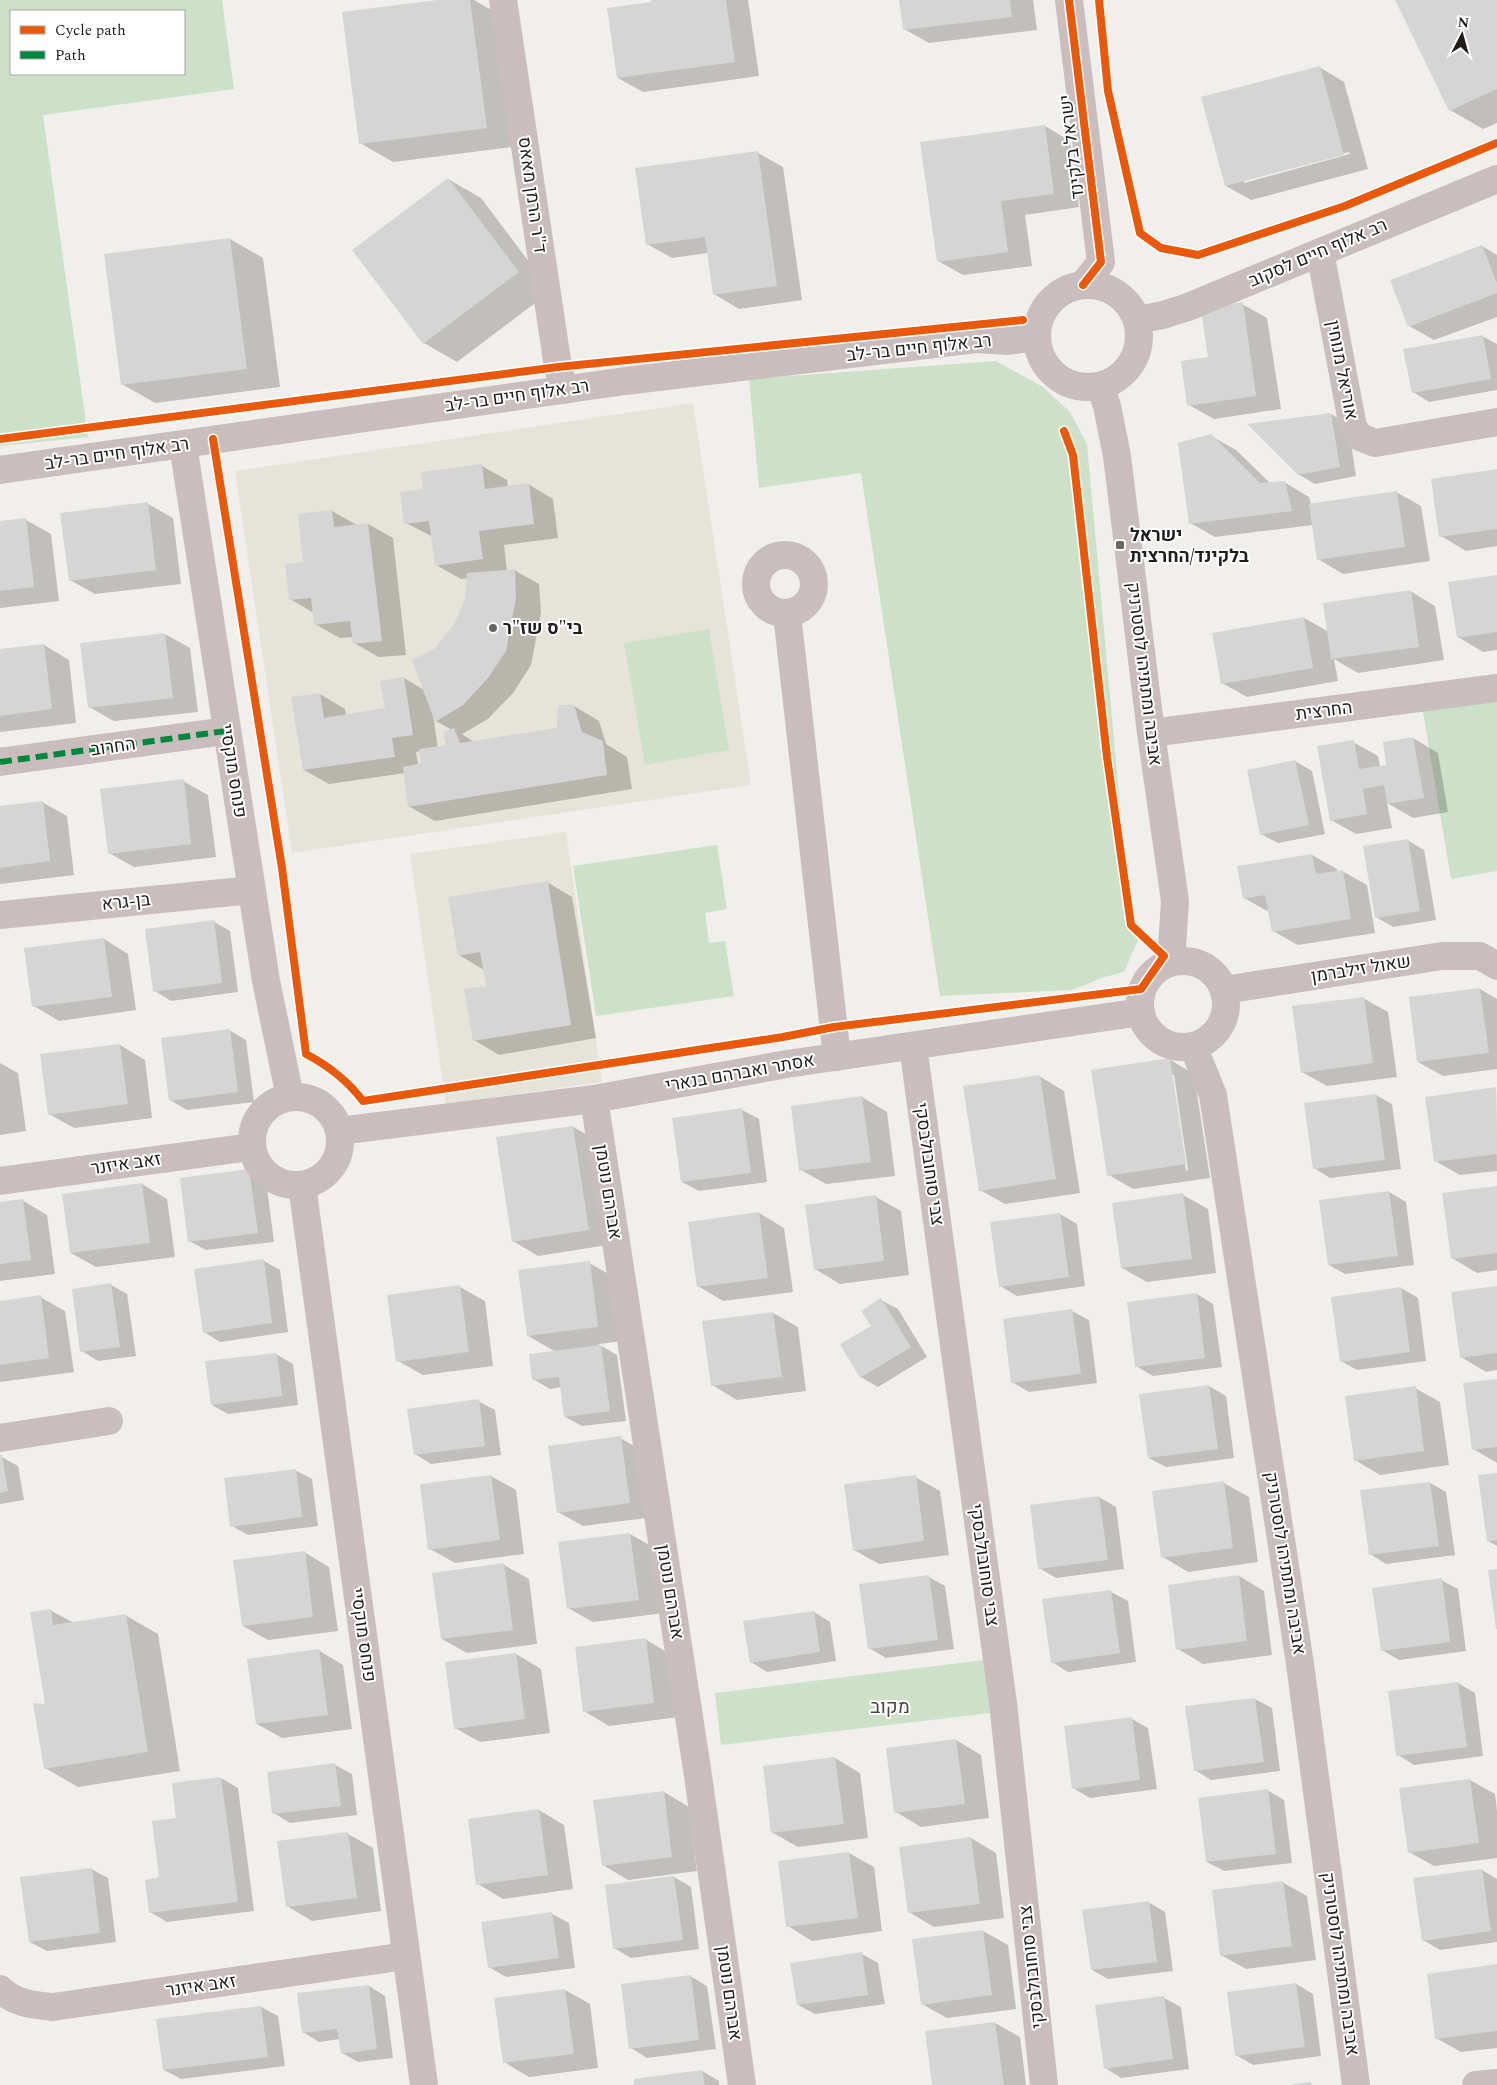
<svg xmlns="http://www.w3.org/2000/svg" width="1497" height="2085" viewBox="0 0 1497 2085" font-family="Spectral,Heebo,serif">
  <rect width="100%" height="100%" fill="#f0efeb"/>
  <!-- built -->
  <path fill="#e6e3d9" d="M693 403 751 785 292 853 235 471Z
    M566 832 602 1082 446 1104 410 854Z"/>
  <!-- green -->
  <path fill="#cde1c8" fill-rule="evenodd" d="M0 0H222L234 89 43 115 88 437 0 446ZM11 11H184V74H11Z
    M996 361 1043 387 1070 412 1087 444 1131 925 1138 940 1124 972 1105 977 1072 990 940 996 861 473 759 488 749 379Z
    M709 629 729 750 645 765 624 643Z
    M1497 694V871L1451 879 1422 706Z
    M717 845 727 909 705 913 709 943 725 941 734 996 596 1016 573 866Z
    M984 1660 990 1713 721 1745 715 1693Z"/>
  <!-- shadow -->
  <path fill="#0003" fill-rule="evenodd" d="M447 0H474L502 16 519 146 393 162 360 143Z
    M652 0H748L759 76 643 92 618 78Z
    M901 0H1033L1037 30 929 43 904 29Z
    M1397 0H1497V123L1483 129 1450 110Z
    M1319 67 1344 82 1368 169 1251 200 1226 186ZM1349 152 1350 154 1244 183V180Z
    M1045 126 1070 141 1079 207 1025 215 1032 266 963 275 938 261Z
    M758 153 783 167 802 300 739 309 714 294 708 253 672 258 647 244Z
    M448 179 481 198 551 291 457 362 424 343Z
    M230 239 263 258 280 387 155 403 122 384Z
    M1482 246 1497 255V317L1434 340 1409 326Z
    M1242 304 1267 318 1281 409 1214 419 1189 405 1209 358Z
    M1482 336 1497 344V390L1429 402 1413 392Z
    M1331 414 1348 424 1356 476 1315 484 1298 474Z
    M1211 436 1236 450 1270 483 1284 482 1309 497 1311 504 1396 492 1421 506 1430 561 1343 574 1318 559 1313 525 1215 537 1190 523Z
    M482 466 507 480 508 487 528 484 553 499 558 538 504 545 507 571 514 570 539 584 541 613 531 665 513 693 488 719 462 734 474 742 558 729 574 706 599 721 606 744 627 757 632 789 435 821 410 807 405 773 329 784 304 770 320 694 345 709 346 715 386 709 404 678 424 690 436 649 456 624 466 598 468 578 461 579 436 565 433 537 406 523 425 490ZM433 715 436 721 452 730 448 746 438 748ZM421 751 422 763 418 764 416 752Z
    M1497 471V546L1466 551 1441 536Z
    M148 504 173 518 181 584 95 594 70 580Z
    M332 511 357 525 368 524 393 538 406 655 379 657 354 643 353 637 340 638 315 624 314 613 290 599 305 563Z
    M26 520 51 534 59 601 0 608V523Z
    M1497 576V650L1483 652 1458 637Z
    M1410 591 1435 606 1444 660 1358 673 1334 659 1338 681 1247 697 1222 683 1304 618 1329 632Z
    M165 634 190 648 198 712 114 721 89 707Z
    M44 645 69 660 76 723 0 732V651Z
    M1413 738 1438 753 1448 812 1413 818 1387 803 1392 828 1356 834 1331 820 1353 742 1378 756 1380 767 1388 766Z
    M1295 761 1312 771 1325 834 1278 843 1261 834Z
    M183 781 208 795 216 857 134 867 109 853Z
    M42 802 67 816 74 875 0 884V807Z
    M1407 840 1424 850 1436 920 1393 927 1376 917Z
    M1312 855 1337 869V872L1342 871 1367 885 1375 933 1298 945 1273 931 1269 912 1244 898Z
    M547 882 572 897 596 1038 499 1055 474 1040 487 987 484 970 459 955Z
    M213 921 230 931 238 992 171 1001 155 991Z
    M104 939 128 954 136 1010 59 1021 34 1006Z
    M1480 989 1497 999V1069L1443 1076 1418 1062Z
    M1363 998 1388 1012 1397 1077 1327 1086 1302 1072Z
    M229 1030 246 1040 254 1102 187 1110 170 1100Z
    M120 1045 145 1060 152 1118 74 1128 49 1114Z
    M1169 1059 1194 1074 1210 1178 1133 1189 1109 1175ZM1171 1075H1174L1188 1170 1186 1171Z
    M0 1063 18 1073 26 1131 0 1135Z
    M1039 1076 1064 1091 1080 1193 1005 1204 980 1190Z
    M1496 1088 1497 1171 1460 1175 1435 1161 1426 1098Z
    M1376 1095 1392 1104 1401 1169 1330 1178 1314 1168Z
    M862 1097 887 1112 895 1176 826 1184 801 1170Z
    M742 1110 759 1119 767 1182 699 1191 682 1182Z
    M573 1127 598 1141 614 1244 538 1256 513 1241Z
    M249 1170 266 1180 274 1242 206 1250 189 1241Z
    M142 1184 167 1199 175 1257 96 1267 71 1253Z
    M1497 1187V1270L1477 1273 1452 1258Z
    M1389 1192 1406 1202 1414 1265 1345 1274 1329 1265 1320 1201Z
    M1183 1195 1208 1209 1216 1273 1147 1282 1122 1268Z
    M876 1197 901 1211 909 1275 840 1284 815 1269Z
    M22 1200 47 1215 55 1274 0 1281V1203Z
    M759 1213 784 1228 793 1292 723 1301 698 1286Z
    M1060 1214 1077 1224 1085 1286 1017 1296 1000 1286 992 1223Z
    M264 1261 280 1270 288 1332 220 1342 204 1332Z
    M589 1263 614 1277 623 1341 598 1344 617 1355 626 1421 582 1426 565 1417 561 1387 550 1389 533 1379 556 1352 528 1336Z
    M111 1285 127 1294 136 1356 98 1361 82 1351Z
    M460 1287 485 1301 493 1366 423 1375 398 1361Z
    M1497 1287V1370L1486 1372 1461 1357Z
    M1401 1288 1418 1298 1426 1361 1357 1370 1341 1361Z
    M1197 1294 1213 1304 1222 1367 1153 1376 1136 1366Z
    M40 1297 65 1311 74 1372 0 1382V1302Z
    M881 1300 898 1309 927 1357 878 1387 861 1377 842 1345 872 1327Z
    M1072 1311 1089 1320 1097 1383 1029 1392 1012 1382Z
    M773 1313 798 1327 806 1391 737 1400 712 1385Z
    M276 1354 293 1364 298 1405 228 1414 212 1405Z
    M1497 1380V1463L1473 1449Z
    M1209 1386 1226 1396 1234 1458 1166 1467 1149 1458Z
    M1415 1388 1440 1402 1449 1465 1380 1475 1355 1460Z
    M478 1401 495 1410 501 1455 431 1464 415 1454Z
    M620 1438 645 1452 654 1517 583 1526 558 1512Z
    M0 1456 18 1466 24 1500 0 1504Z
    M295 1470 312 1479 318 1526 248 1535 232 1526Z
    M1497 1474V1546L1488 1541Z
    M491 1476 516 1490 524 1554 455 1563 430 1549Z
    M915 1477 940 1491 949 1555 879 1564 854 1550Z
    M1224 1483 1249 1497 1258 1562 1188 1572 1163 1557Z
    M1430 1483 1446 1492 1455 1555 1386 1564 1370 1554Z
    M1099 1497 1116 1507 1124 1569 1056 1578 1039 1568Z
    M630 1534 655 1548 664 1613 593 1622 568 1608Z
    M304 1552 329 1567 338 1631 268 1640 243 1626Z
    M504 1565 529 1579 537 1644 467 1653 442 1639Z
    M1239 1576 1264 1591 1272 1655 1203 1664 1178 1649Z
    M929 1577 945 1586 954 1649 886 1658 869 1648Z
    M1441 1580 1458 1589 1466 1651 1399 1660 1382 1650Z
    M1111 1592 1128 1601 1136 1662 1068 1672 1052 1662Z
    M50 1610 74 1623 125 1615 158 1634 180 1771 78 1787 45 1768Z
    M814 1612 830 1622 836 1661 767 1672 751 1662Z
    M645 1639 670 1654 679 1717 609 1726 584 1711Z
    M318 1650 343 1665 352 1729 282 1738 257 1724Z
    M516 1654 541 1669 550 1733 480 1742 455 1728Z
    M1458 1683 1475 1693 1483 1756 1414 1765 1398 1755Z
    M1255 1699 1272 1708 1280 1771 1211 1780 1195 1770Z
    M1132 1719 1148 1728 1157 1789 1090 1798 1073 1788Z
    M956 1740 981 1755 989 1818 921 1827 896 1812Z
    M835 1758 860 1773 868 1838 798 1847 773 1833Z
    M335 1765 352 1774 357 1815 290 1823 274 1813Z
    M221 1778 238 1788 254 1911 167 1922 150 1912 177 1819Z
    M1470 1780 1495 1794 1497 1811V1858L1434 1866 1409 1852Z
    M1267 1790 1284 1800 1292 1863 1224 1871 1207 1862Z
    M664 1792 689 1807 697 1871 628 1880 603 1865Z
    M539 1810 564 1825 573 1889 503 1899 478 1884Z
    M348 1834 373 1848 381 1911 312 1921 287 1906Z
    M971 1838 996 1853 1004 1918 934 1927 909 1912Z
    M849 1853 874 1867 882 1931 812 1941 788 1926Z
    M91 1869 108 1878 116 1942 47 1951 30 1942Z
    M1482 1870 1497 1879V1942L1440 1950 1423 1940Z
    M674 1877 691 1887 699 1949 631 1958 614 1948Z
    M1282 1882 1307 1896 1316 1960 1246 1969 1221 1955Z
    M1148 1902 1165 1912 1173 1971 1108 1979 1092 1970Z
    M552 1914 569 1923 575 1968 506 1977 489 1967Z
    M983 1931 1008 1945 1016 2009 947 2018 922 2004Z
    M862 1954 878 1963 885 2004 815 2014 798 2005Z
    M1497 1966V2048L1461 2052 1436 2038Z
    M690 1976 707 1986 716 2049 647 2058 631 2048Z
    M1296 1984 1313 1994 1321 2056 1253 2065 1236 2055Z
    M369 1986 385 1996 393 2058 358 2062 342 2053 340 2039 319 2042 303 2032Z
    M565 1990 590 2004 598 2068 529 2077 504 2062Z
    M1164 1998 1181 2007 1189 2069 1121 2078 1105 2068Z
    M261 2007 278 2016 285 2066 181 2079 164 2070 158 2020Z
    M995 2023 1020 2037 1026 2085H933Z
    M702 2071 719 2081V2085H636Z"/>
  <!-- building -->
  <path fill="#d6d5d5" d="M437 0H470L487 128 359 144 342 12Z
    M651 0H726L735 62 617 78 607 8 651 2Z
    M899 0H1010L1012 17 903 30Z
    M1395 0H1497V89L1449 111Z
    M1320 66 1344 155 1225 186 1201 97Z
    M1045 125 1054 194 1001 201 1008 252 937 262 920 142Z
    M758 151 777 286 713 295 705 237 646 245 635 168Z
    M448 178 519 272 423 344 352 250Z
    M230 238 247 369 121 385 104 254Z
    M1482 245 1497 283V293L1408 327 1390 280Z
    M1243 302 1256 396 1187 406 1181 361 1208 357 1201 309Z
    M1483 335 1491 379 1412 393 1403 349Z
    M1331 413 1340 467 1298 475 1247 424Z
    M1211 434 1260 483 1285 481 1292 511 1189 524 1178 443Z
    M482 464 485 489 529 483 534 524 479 531 483 559 435 566 429 521 404 524 400 492 423 489 421 472Z
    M1497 469V529L1439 537 1431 479Z
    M1397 491 1405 547 1317 560 1309 504Z
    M148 502 156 570 69 581 60 513Z
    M332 510 334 527 368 523 382 641 353 644 350 621 314 625 311 598 289 600 285 564 303 562 298 514Z
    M26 518 34 587 0 591V521Z
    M515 569 516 598 506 651 488 678 463 705 435 722 412 660 435 648 455 623 465 598 467 573Z
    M1497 575V632L1457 638 1448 582Z
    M1411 590 1419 647 1331 659 1323 603Z
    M1304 617 1313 668 1221 684 1212 633Z
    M165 633 173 698 88 708 80 643Z
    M44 644 52 709 0 716V649Z
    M404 677 413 735 392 738 395 757 303 770 291 697 320 693 324 718 385 708 380 681Z
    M558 705H574L582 732 603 741 607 775 408 807 403 767 421 763 419 749 446 745 443 732 454 728 460 743 557 728Z
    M1413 737 1424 798 1387 804 1384 785 1363 789 1367 814 1330 821 1317 746 1354 740 1359 769 1386 765 1383 742Z
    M1295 760 1309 825 1260 835 1247 770Z
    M184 779 191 844 108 854 100 789Z
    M43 801 50 861 0 868V806Z
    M1408 839 1420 911 1375 918 1363 846Z
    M1312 854 1316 874 1343 870 1351 919 1272 932 1265 895 1243 899 1237 866Z
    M548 881 571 1025 473 1041 464 989 486 986 480 952 458 956 448 897Z
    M214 920 222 983 153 992 145 929Z
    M104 938 112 997 32 1007 24 948Z
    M1480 988 1489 1053 1417 1062 1409 997Z
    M1364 997 1373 1063 1301 1073 1292 1006Z
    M230 1029 238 1092 169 1101 161 1038Z
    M120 1044 128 1104 48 1115 40 1054Z
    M1170 1058 1186 1164 1107 1176 1091 1070Z
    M1040 1075 1056 1179 979 1191 963 1086Z
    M1496 1087 1497 1154 1434 1162 1425 1097Z
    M1376 1094 1385 1160 1313 1169 1304 1103Z
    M862 1096 871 1162 799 1171 791 1106Z
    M742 1108 751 1173 681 1182 672 1118Z
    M573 1126 589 1230 512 1242 496 1137Z
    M249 1169 258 1233 188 1242 180 1178Z
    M142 1183 150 1243 70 1253 62 1194Z
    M1497 1186V1253L1451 1259 1442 1193Z
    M1389 1191 1398 1256 1328 1265 1319 1200Z
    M1183 1193 1192 1259 1121 1268 1112 1203Z
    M876 1195 884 1261 814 1270 805 1205Z
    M23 1199 31 1260 0 1264V1202Z
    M759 1212 768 1278 697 1287 688 1222Z
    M1060 1213 1069 1277 999 1287 990 1222Z
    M264 1259 272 1323 203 1333 194 1269Z
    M590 1261 598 1327 527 1336 518 1270Z
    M111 1283 120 1347 80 1352 72 1289Z
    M460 1285 469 1352 396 1362 387 1295Z
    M1497 1286V1353L1460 1358 1451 1292Z
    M1401 1287 1410 1352 1340 1362 1331 1297Z
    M1197 1293 1205 1358 1135 1367 1127 1302Z
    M41 1295 49 1358 0 1365V1301Z
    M881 1298 911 1347 860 1378 840 1344 871 1326 861 1311Z
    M1072 1309 1081 1374 1011 1383 1003 1319Z
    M773 1312 782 1377 711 1386 702 1321Z
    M601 1345 610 1411 564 1417 559 1377 532 1380 529 1354Z
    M277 1353 282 1396 211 1405 205 1361Z
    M1497 1379V1447L1472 1450 1463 1383Z
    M1209 1385 1218 1449 1148 1458 1139 1394Z
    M1416 1386 1424 1451 1354 1461 1345 1396Z
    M479 1399 485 1446 414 1455 407 1409Z
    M621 1436 630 1503 557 1513 548 1446Z
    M0 1455H2L8 1491 0 1493Z
    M296 1469 302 1517 230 1527 224 1478Z
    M1497 1473V1540L1487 1542 1478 1475Z
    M491 1475 500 1540 428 1550 420 1484Z
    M916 1475 924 1541 853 1551 844 1484Z
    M1224 1481 1233 1548 1161 1558 1152 1491Z
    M1430 1482 1439 1546 1369 1555 1360 1490Z
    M1099 1496 1108 1560 1038 1569 1030 1505Z
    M630 1533 639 1600 567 1609 558 1542Z
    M305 1551 313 1617 242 1626 233 1560Z
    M504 1563 513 1630 441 1639 432 1573Z
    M1497 1569V1629H1496L1488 1570Z
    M929 1575 938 1640 868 1649 859 1584Z
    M1239 1575 1247 1641 1176 1650 1168 1585Z
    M1442 1578 1450 1642 1381 1651 1372 1588Z
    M1111 1590 1120 1653 1051 1663 1042 1599Z
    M51 1609 53 1625 126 1614 148 1752 44 1769 33 1703 45 1704 30 1612Z
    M814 1611 820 1652 750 1663 743 1621Z
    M646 1638 654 1703 583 1712 575 1647Z
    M319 1649 328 1715 256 1724 247 1659Z
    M516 1653 525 1719 454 1729 445 1662Z
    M1458 1682 1467 1747 1396 1756 1388 1691Z
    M1255 1698 1264 1762 1194 1771 1185 1706Z
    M1132 1717 1140 1780 1072 1789 1064 1726Z
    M956 1739 965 1804 894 1813 886 1748Z
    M835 1757 844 1824 771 1833 763 1766Z
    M335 1763 341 1806 272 1814 267 1772Z
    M221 1777 238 1902 149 1913 145 1880 159 1877 152 1821 176 1818 172 1783Z
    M1470 1779 1479 1843 1408 1853 1399 1788Z
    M1268 1789 1276 1854 1206 1862 1198 1798Z
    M664 1791 672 1857 602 1866 593 1800Z
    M539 1809 548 1875 476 1885 468 1819Z
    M348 1832 357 1898 286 1907 277 1841Z
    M971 1837 980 1904 908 1913 899 1847Z
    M849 1852 858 1918 786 1927 778 1861Z
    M92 1868 100 1933 29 1942 20 1877Z
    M1482 1869 1491 1931 1422 1941 1413 1878Z
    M674 1876 683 1940 613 1949 605 1885Z
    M1283 1881 1292 1946 1220 1956 1212 1890Z
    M1149 1901 1157 1962 1091 1970 1082 1910Z
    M552 1912 559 1958 488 1968 481 1922Z
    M983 1930 992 1995 921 2005 912 1939Z
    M862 1952 868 1995 797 2005 790 1963Z
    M1497 1964V2031L1435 2039 1427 1974Z
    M691 1975 699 2040 629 2049 621 1984Z
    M1296 1983 1305 2047 1235 2056 1227 1992Z
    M369 1985 377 2049 341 2054 337 2029 302 2033 297 1993Z
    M565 1989 574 2054 503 2063 494 1998Z
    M1164 1996 1173 2059 1104 2069 1095 2005Z
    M261 2006 268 2057 163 2070 156 2019Z
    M995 2022 1004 2085H932L925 2031Z
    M702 2070 705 2085H634V2079Z
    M1311 2082V2085H1293V2084Z"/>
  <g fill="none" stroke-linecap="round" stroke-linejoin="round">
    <!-- minor -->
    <path stroke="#c9bebd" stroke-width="28" d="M503 0 558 367 564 390
      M1069 0 1101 262 1083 285
      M1320 252 1353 427 1360 437 1375 443 1497 422
      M1037 336a51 51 0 1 1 102 0a51 51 0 1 1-102 0Z
      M1137 320 1163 315 1188 307 1497 179
      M1100 386 1107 406 1117 456 1151 733 1175 901 1171 963
      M183 445 266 981 290 1097
      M0 470 625 381 976 339 1008 341 1036 337
      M756 584a29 29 0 1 1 58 0a29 29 0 1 1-58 0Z
      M787 614 837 1057
      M1151 733 1497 688
      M0 762 226 731
      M0 915 252 890
      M1140 1004a43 43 0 1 1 86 0a43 43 0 1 1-86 0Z
      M1224 990 1442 956H1480L1497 966
      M913 1046 1003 1703 1044 2085
      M1193 1046 1213 1095 1300 1664 1356 2085
      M252 1141a44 44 0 1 1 88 0a44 44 0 1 1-88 0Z
      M594 1099 697 1769 742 2085
      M339 1131 594 1099 787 1064 1141 1012
      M0 1181 251 1147
      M302 1185 424 2085
      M0 1438 109 1421
      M0 1989C15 2004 34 2005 53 2007L406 1956
      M1476 2085 1497 2083"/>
    <!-- quiet -->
    <path stroke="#00873e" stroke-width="6" stroke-dasharray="12 6" stroke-linecap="butt" d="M0 762 226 731"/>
    <defs>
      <path id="cycleway" d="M1069 0 1101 262 1083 285
        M1099 0 1108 91 1140 233 1161 248 1198 255 1345 206 1497 143
        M0 439 558 367 1023 320
        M213 439 282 868 306 1054C329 1066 347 1080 363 1101L783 1037 834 1027 1141 989 1164 956 1131 925 1107 757 1073 455 1064 431"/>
    </defs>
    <!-- cycleway casing -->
    <use href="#cycleway" stroke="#fff" stroke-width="11"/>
    <!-- cycleway -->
    <use href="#cycleway" stroke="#e8590c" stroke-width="8"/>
  </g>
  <!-- markers -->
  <g fill="#686764" stroke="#fff" stroke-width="2">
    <rect x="1115" y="540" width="10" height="10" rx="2.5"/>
    <circle cx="493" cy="628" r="5"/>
  </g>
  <g text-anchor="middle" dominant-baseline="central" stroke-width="4" stroke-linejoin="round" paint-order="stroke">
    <!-- street labels -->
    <g font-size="18" fill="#1f1e1c" stroke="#fff">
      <text transform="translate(1072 147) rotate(-97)">ישראל בלקינד</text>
      <text transform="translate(532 195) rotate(82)">ד"ר הרמן מאאס</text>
      <text transform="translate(1318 253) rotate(-23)">רב אלוף חיים לסקוב</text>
      <text transform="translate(919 348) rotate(-6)">רב אלוף חיים בר-לב</text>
      <text transform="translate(1342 370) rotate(79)">אוריאל מנוחין</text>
      <text transform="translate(517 396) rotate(-8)">רב אלוף חיים בר-לב</text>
      <text transform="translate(117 454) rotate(-8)">רב אלוף חיים בר-לב</text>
      <text transform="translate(1144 674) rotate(83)">אביבה ומתתיהו לוסטרניק</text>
      <text transform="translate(1324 711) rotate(-7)">החרצית</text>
      <text transform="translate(113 747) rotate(-8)">החרוב</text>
      <text transform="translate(233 771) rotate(81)">פנחס מוקסיי</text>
      <text transform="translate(126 902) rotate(-6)">בן-גרא</text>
      <text transform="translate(1361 969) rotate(-9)">שאול זילברמן</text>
      <text transform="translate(740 1073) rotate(-10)">אסתר ואברהם בנארי</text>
      <text transform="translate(126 1164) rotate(-8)">זאב איזנר</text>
      <text transform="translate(929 1164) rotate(82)">צבי סוחובולבסקי</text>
      <text transform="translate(608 1192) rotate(81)">אברהם נוטמן</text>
      <text transform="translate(1285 1563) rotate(81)">אביבה ומתתיהו לוסטרניק</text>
      <text transform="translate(984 1565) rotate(82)">צבי סוחובולבסקי</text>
      <text transform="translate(670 1592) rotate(81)">אברהם נוטמן</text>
      <text transform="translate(363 1635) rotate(82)">פנחס מוקסיי</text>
      <text transform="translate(1340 1964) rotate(82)">אביבה ומתתיהו לוסטרניק</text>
      <text transform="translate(1032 1967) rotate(-96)">צבי סוחובולבסקי</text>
      <text transform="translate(201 1986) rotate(-8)">זאב איזנר</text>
      <text transform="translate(729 1993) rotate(82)">אברהם נוטמן</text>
    </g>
    <!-- poi labels -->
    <g font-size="18" font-weight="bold" fill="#1f1e1c" stroke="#fff" text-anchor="start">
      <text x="1130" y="535">ישראל<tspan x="1130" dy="21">בלקינד/החרצית</tspan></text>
      <text x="503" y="628">בי"ס שז"ר</text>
    </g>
    <!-- neighbourhood labels -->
    <g font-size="19" fill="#46453f" stroke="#fff">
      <text x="890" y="1707">מקוב</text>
    </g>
  </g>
  <!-- legend -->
  <rect x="10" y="10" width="175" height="65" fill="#ffffff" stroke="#a5a5a4"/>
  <rect x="20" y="26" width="25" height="8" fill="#e8590c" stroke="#a5a5a4"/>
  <text x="55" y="35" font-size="15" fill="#1f1e1c">Cycle path</text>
  <rect x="20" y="51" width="25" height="8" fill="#00873e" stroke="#a5a5a4"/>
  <text x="55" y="60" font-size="15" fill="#1f1e1c">Path</text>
  <!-- north arrow -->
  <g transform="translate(1462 35) rotate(6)" stroke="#ffffff" stroke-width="4" paint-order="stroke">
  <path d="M0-4L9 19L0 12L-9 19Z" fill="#1f1e1c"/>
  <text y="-8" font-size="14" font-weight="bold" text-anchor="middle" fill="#1f1e1c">N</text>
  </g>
</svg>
